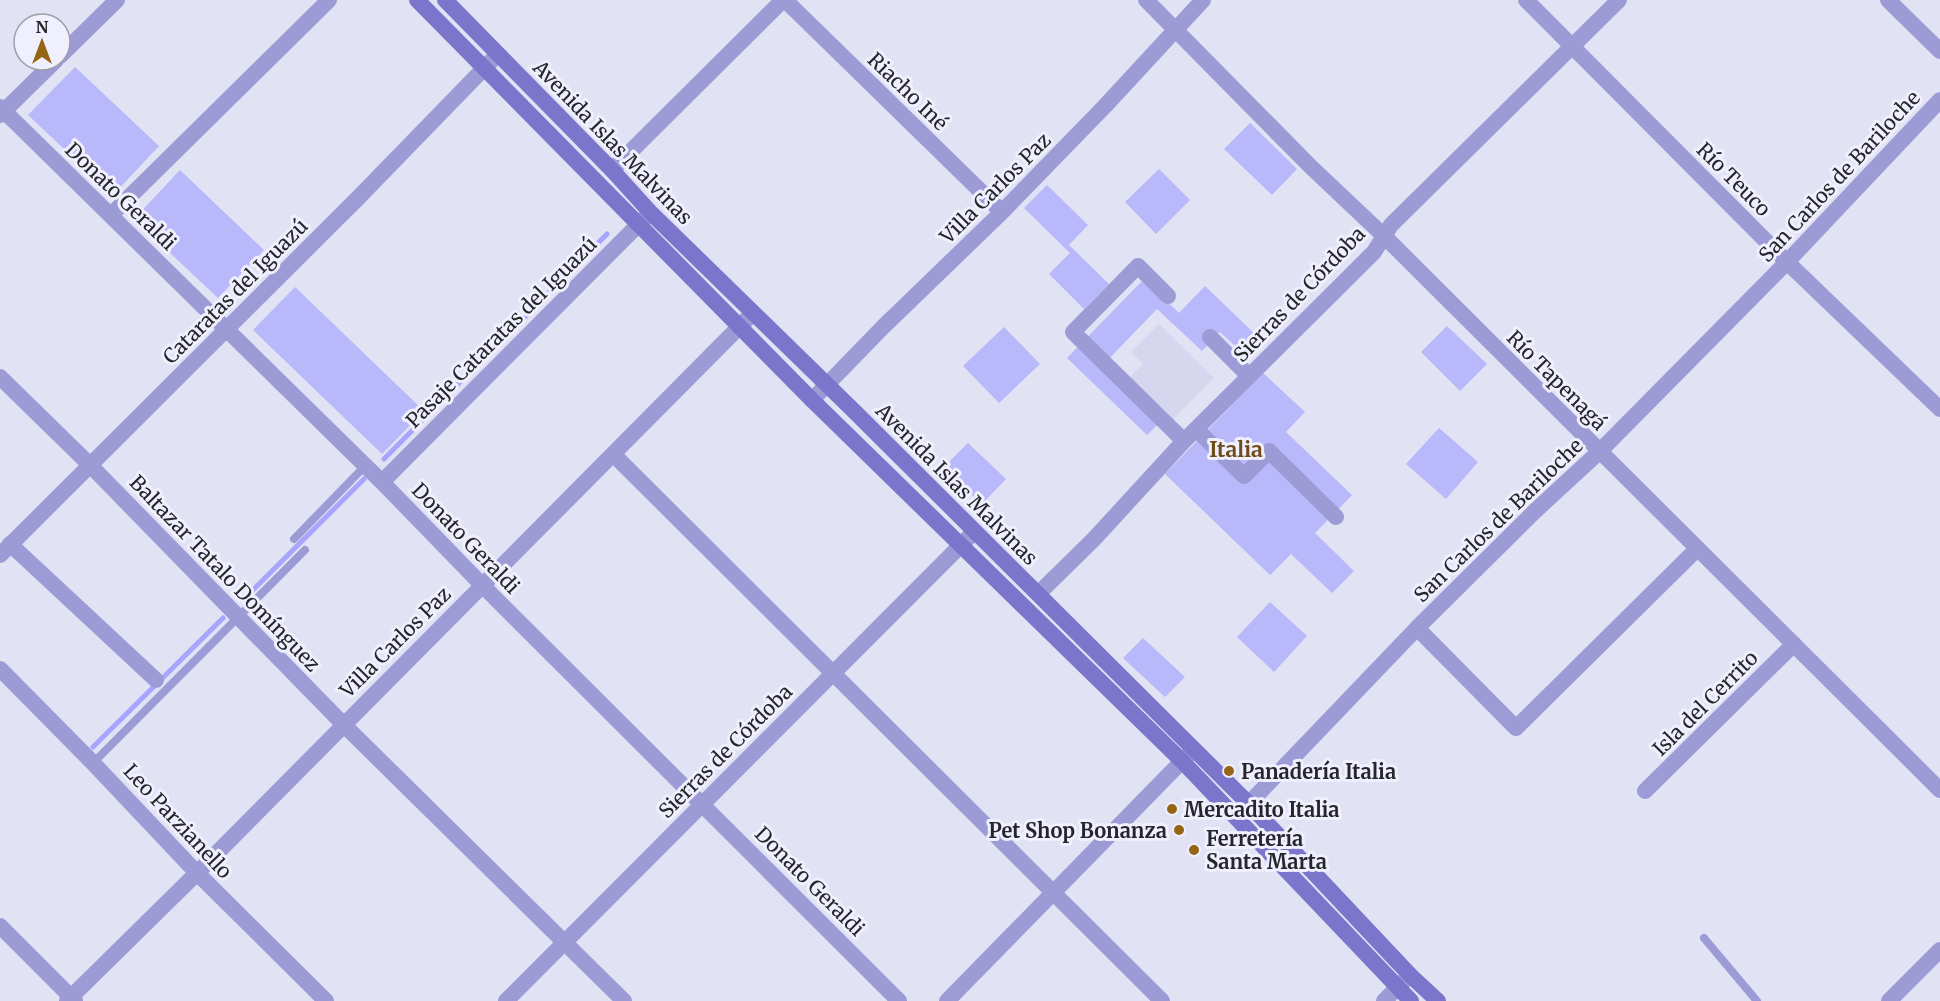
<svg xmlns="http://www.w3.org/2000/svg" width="1940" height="1001" viewBox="0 0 1940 1001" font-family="Merriweather,serif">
  <rect width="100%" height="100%" fill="#e1e2f3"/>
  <!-- built -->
  <path fill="#d6d6ee" d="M1159 324 1214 378 1173 419 1130 377 1143 364 1131 352Z"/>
  <!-- green -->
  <path fill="#b8b8fa" d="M75 67 159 146 113 195 28 115Z
    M1250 123 1297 169 1272 195 1224 149Z
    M1159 169 1190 200 1156 234 1125 202Z
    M180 170 264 250 218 298 134 219Z
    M1047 185 1088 225 1069 245 1109 284 1084 309 1049 274 1070 253 1024 208Z
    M1144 279 1179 313 1205 286 1259 338 1244 354 1220 332 1202 351 1157 309 1100 368 1158 424 1147 435 1067 358Z
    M295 287 424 411 382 454 253 330Z
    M1447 326 1487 364 1460 391 1421 352Z
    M1004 327 1040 364 999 403 963 366Z
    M1263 373 1305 412 1286 432 1352 495 1315 533 1354 571 1332 593 1291 554 1270 575 1165 474Z
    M1439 428 1478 462 1446 499 1406 464Z
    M968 443 1006 479 982 504 943 468Z
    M1270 602 1307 636 1274 672 1237 637Z
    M1143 638 1185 677 1165 697 1123 658Z"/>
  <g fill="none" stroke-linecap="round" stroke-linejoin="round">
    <!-- stream -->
    <path stroke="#a8a5fe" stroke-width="5" d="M497 345 607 234
      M384 459 484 358
      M244 599 364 479
      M93 747 223 618"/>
    <!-- service -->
    <path stroke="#9c9bd5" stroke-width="8" d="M294 539 365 466
      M93 763 305 550
      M1704 938 1757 1001"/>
    <!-- minor -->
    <path stroke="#9c9bd5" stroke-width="16" d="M785 0 1002 212
      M1146 0 1311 167 1384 236 1940 790
      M1526 0 1787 262 1940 409
      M1888 0 1940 51
      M60 56 117 0
      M0 107 382 482 482 585 899 1001
      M0 115 56 60
      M612 170 783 0
      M111 215 329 0
      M1168 296 1138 266 1073 332 1184 441
      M1210 337 1249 376
      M0 377 90 465 343 724 624 1001
      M812 400 883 327 1002 212 1105 106 1203 0
      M1196 429 1244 476 1269 451 1336 517
      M613 454 1162 1001
      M382 482 648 215
      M10 544 156 680
      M1038 594 1094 539 1184 441 1374 252 1391 225 1619 0
      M1417 628 1516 728 1697 549
      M0 669 93 763 197 873 326 1001
      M1645 791 1794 644
      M1236 817 1417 628 1534 512 1599 452 1787 262 1940 100
      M0 926 75 1001
      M67 1001 197 873 753 313
      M506 1001 974 532
      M947 1001 1191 752
      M1384 1001 1410 975
      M1889 1001 1940 950"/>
    <!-- tertiary -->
    <path stroke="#9c9bd5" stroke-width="16" d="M0 555 358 198 497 55"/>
    <!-- secondary -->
    <path stroke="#7b76cb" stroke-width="16" d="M417 0 812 400 1182 761 1411 1001
      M445 0 612 170 651 213 854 411 1248 803 1410 975 1438 1001"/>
  </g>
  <!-- markers -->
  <g fill="#946514" stroke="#efeffd" stroke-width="2">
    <circle cx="1229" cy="771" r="6"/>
    <circle cx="1172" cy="809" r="6"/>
    <circle cx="1179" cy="830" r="6"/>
    <circle cx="1194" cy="850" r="6"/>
  </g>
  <g text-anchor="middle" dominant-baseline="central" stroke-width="6" stroke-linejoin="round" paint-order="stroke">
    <!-- street labels -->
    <g font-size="20" fill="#25252b" stroke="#efeffd">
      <text transform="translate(908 91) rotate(44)">Riacho Iné</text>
      <text transform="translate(613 142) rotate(46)">Avenida Islas Malvinas</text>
      <text transform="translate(1839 176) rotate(-47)">San Carlos de Bariloche</text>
      <text transform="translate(1734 179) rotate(45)">Río Teuco</text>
      <text transform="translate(995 188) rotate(-45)">Villa Carlos Paz</text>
      <text transform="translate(121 196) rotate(44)">Donato Geraldi</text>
      <text transform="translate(235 291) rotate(-45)">Cataratas del Iguazú</text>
      <text transform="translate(1299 294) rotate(-46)">Sierras de Córdoba</text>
      <text transform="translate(501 332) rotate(-45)">Pasaje Cataratas del Iguazú</text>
      <text transform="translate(1557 380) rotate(45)">Río Tapenagá</text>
      <text transform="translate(957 484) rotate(45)">Avenida Islas Malvinas</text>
      <text transform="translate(1498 520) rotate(-44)">San Carlos de Bariloche</text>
      <text transform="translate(466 538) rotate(46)">Donato Geraldi</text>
      <text transform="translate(225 573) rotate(46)">Baltazar Tatalo Domínguez</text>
      <text transform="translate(395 642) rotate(-45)">Villa Carlos Paz</text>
      <text transform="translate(1705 703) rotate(-45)">Isla del Cerrito</text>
      <text transform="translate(725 751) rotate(-45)">Sierras de Córdoba</text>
      <text transform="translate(178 821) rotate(47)">Leo Parzianello</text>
      <text transform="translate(810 881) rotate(45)">Donato Geraldi</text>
    </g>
    <!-- poi labels -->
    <g font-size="20" font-weight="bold" fill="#25252b" stroke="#efeffd" text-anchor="start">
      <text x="1241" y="771">Panadería Italia</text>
      <text x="1184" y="809">Mercadito Italia</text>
      <text x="1167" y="830" text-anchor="end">Pet Shop Bonanza</text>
      <text x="1206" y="838">Ferretería<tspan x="1206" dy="23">Santa Marta</tspan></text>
    </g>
    <!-- neighbourhood labels -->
    <g font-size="21" font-weight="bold" fill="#6d4c18" stroke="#efeffd">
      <text x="1236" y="449">Italia</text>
    </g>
  </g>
  <!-- north arrow -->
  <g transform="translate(42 42)"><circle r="28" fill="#efeffd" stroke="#9e9ea9" stroke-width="1.5"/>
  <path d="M0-4.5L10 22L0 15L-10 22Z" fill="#946514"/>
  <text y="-9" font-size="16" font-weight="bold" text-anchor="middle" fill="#25252b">N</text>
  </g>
</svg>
